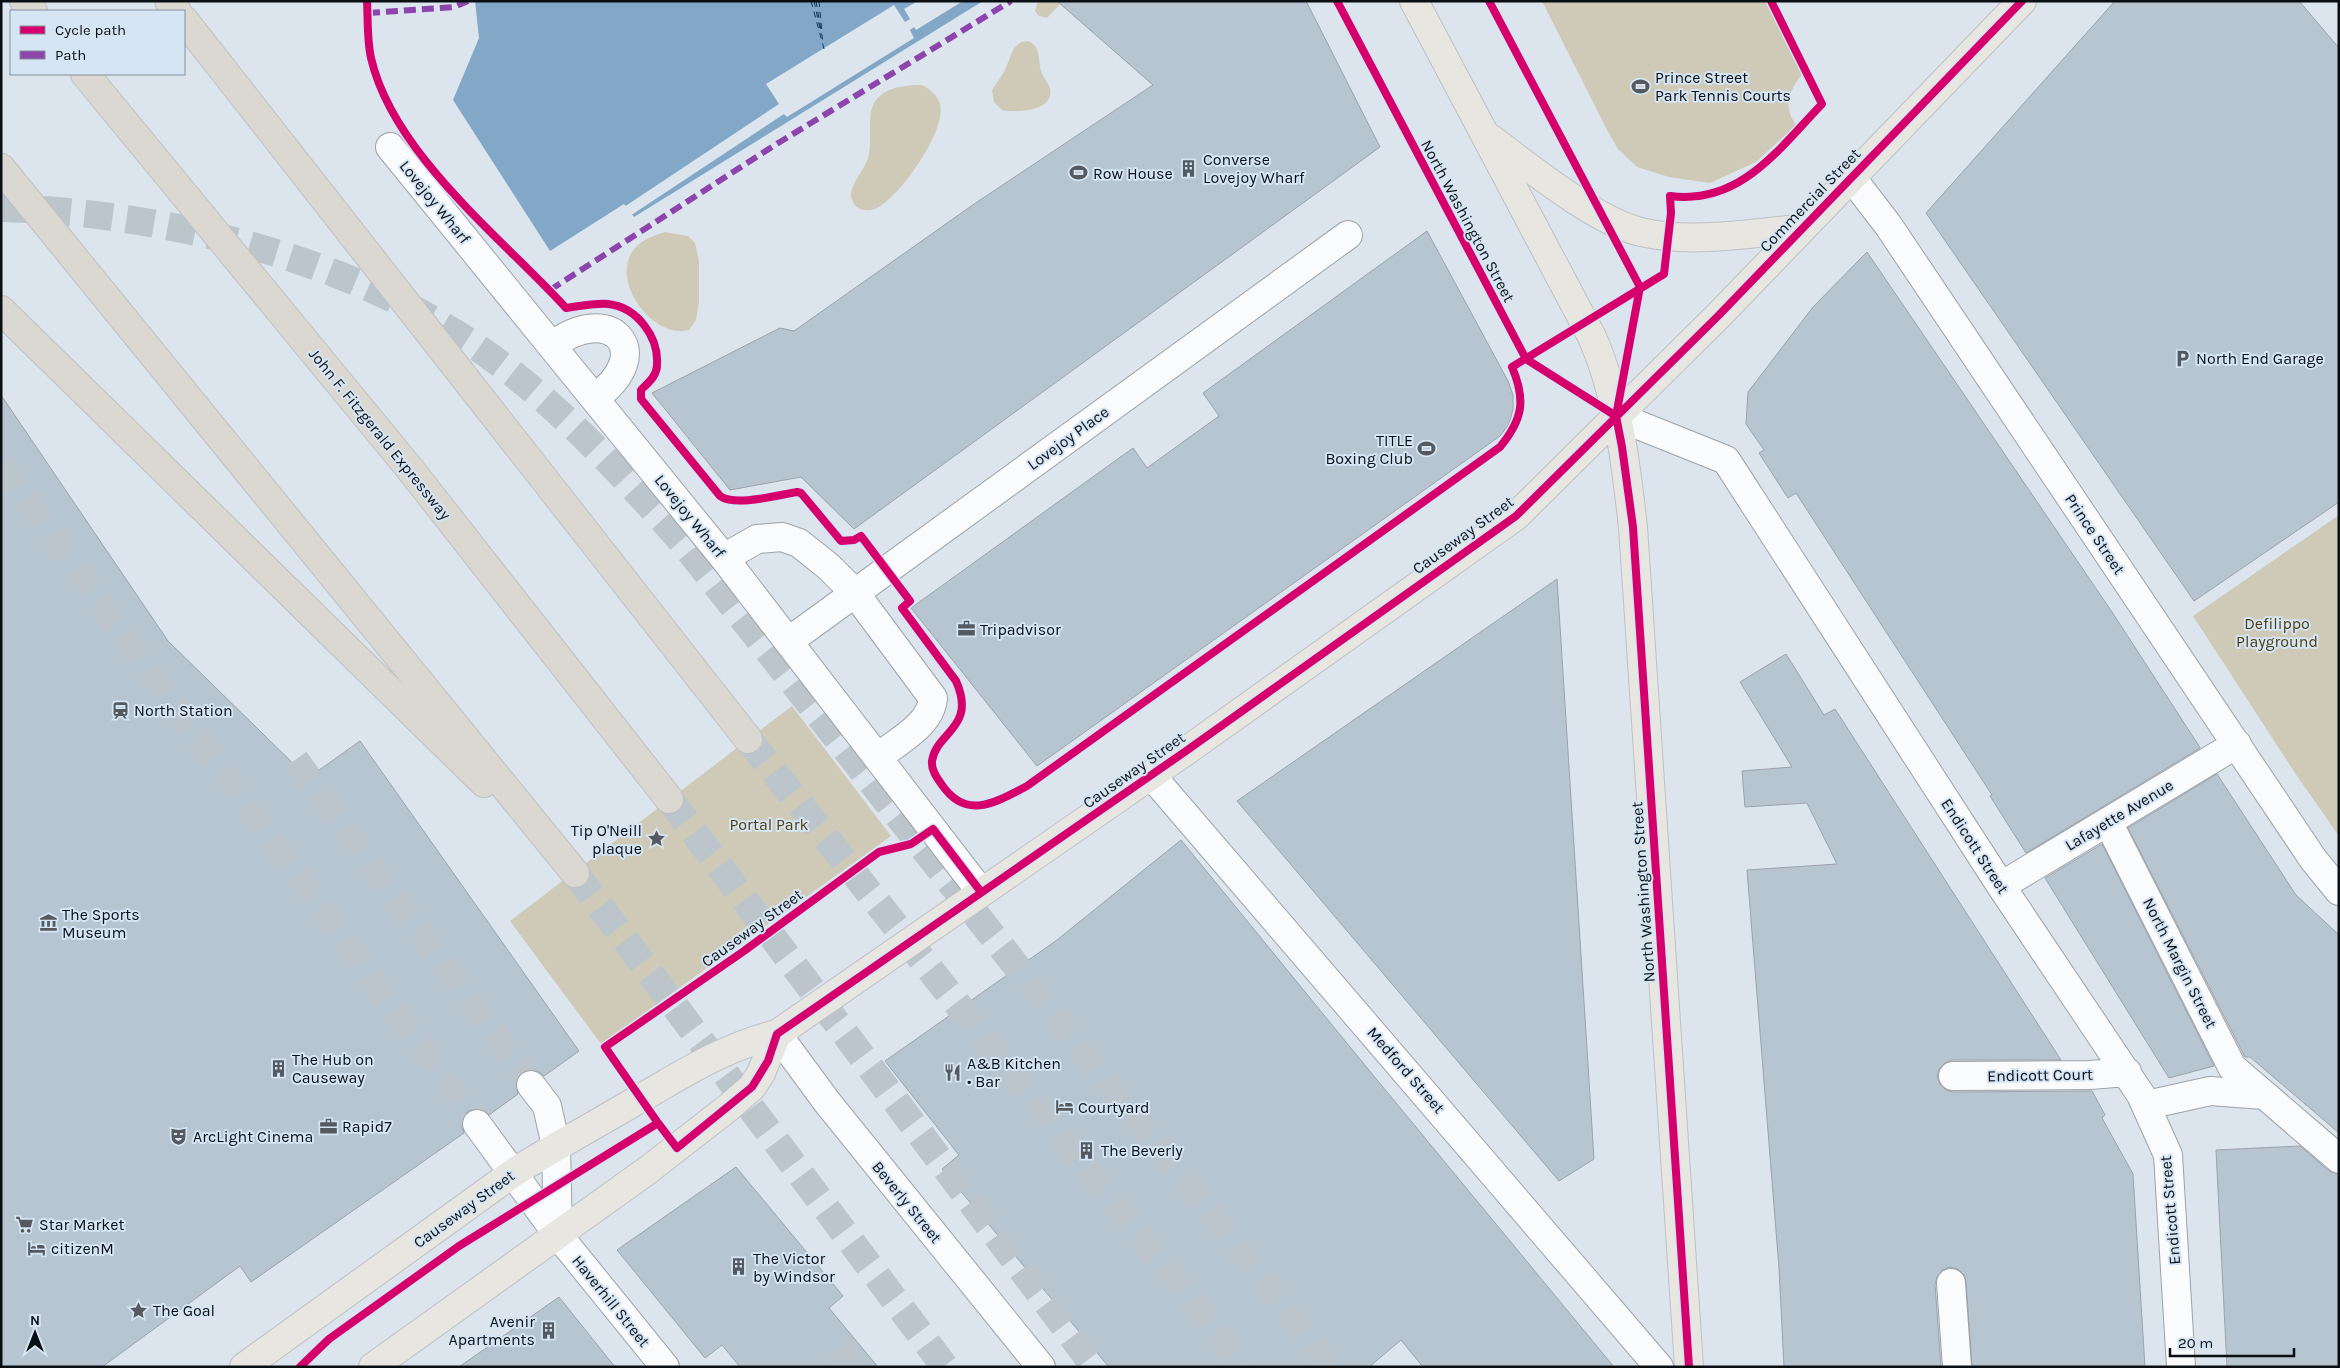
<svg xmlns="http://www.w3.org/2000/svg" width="2340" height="1368" viewBox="0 0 2340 1368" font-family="Karla,sans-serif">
  <rect width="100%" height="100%" fill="#dce5ed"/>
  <!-- green -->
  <path fill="#cecab7" d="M1038 1H1063L1047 18 1039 16 1035 11Z
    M1542 1H1765L1803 73C1790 89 1782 106 1796 125L1756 162 1710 183 1669 177 1637 167 1618 149 1607 130Z
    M1028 41C1041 46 1038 59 1041 71 1043 78 1049 83 1050 89 1055 111 1015 113 1002 110L994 102 992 90 1004 72 1014 48 1021 42Z
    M922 85C930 89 937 95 940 104 947 130 900 197 877 208 866 213 853 210 851 196 850 186 864 170 868 158 871 147 870 136 870 124 869 91 894 85 922 85Z
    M665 232 688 236 695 243 699 261V302L696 320 689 330C651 340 605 275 638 245 646 238 656 235 665 232Z
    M2339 515V836L2297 776 2193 616Z
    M792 706 891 836 601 1044 510 921Z"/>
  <!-- water -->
  <path fill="#82a7c7" d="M475 1H983L634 217 624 204 550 251 453 100 479 38Z"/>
  <!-- pier -->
  <path fill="#dce5ed" d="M918 1H963L916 30 914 27 910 30 914 38 787 117 784 114 630 216 624 207 779 104 766 84 894 5 905 22 910 19 904 9Z
    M1303 1H1527L1530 6 1365 89Z"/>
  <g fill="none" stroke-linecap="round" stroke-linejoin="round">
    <!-- ferry -->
    <path stroke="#133957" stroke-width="1" stroke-dasharray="6 5" stroke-linecap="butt" d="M811 1 824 49
      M814 1 821 33
      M816 1 823 42
      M819 1 822 33"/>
  </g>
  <!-- building -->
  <path fill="#b7c5d1" stroke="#9ca2a8" d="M1057 1H1306L1380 147 854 529 801 477 730 490 652 393 780 328 794 331 977 202 1153 85Z
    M2115 1H2299L2339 48V502L2194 601 1926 213Z
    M1427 231 1508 381 1513 395V409L1509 424 1500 436 1037 766 911 608 1133 448 1147 468 1219 416 1203 393Z
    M1867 252 2112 612 2199 746 2200 748 2026 853 1990 796 1992 795 1796 493 1788 498 1759 453 1764 450 1746 424 1748 392 1813 307Z
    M1 395 168 641 308 778 360 741 579 1051 544 1076 537 1070H530L522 1072 516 1079V1086L518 1094 489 1115 483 1110 475 1109 468 1111 463 1118 461 1125 464 1133 251 1282 240 1266 102 1367H1Z
    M1557 579 1594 1159 1559 1181 1237 801Z
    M1786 654 1824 715 1835 709 2061 1060H1952L1945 1063 1939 1069 1937 1077 1940 1084 1946 1090 1953 1092 2092 1091 2105 1115 2102 1118 2133 1174 2145 1367H1972L1966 1281 1964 1275 1958 1269 1950 1267 1942 1270 1937 1277 1935 1284 1941 1367H1784L1779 1268 1747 870 1837 864 1807 803 1745 807 1742 771 1792 767 1740 682Z
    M2217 774 2296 895 2339 935V1133L2250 1057H2245L2128 828Z
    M1181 840 1368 1069 1614 1367H1423L1401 1340 1369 1367H1109L942 1169 959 1155 885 1061 1057 940Z
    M2102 844 2214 1066 2169 1078 2045 878Z
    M2300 1146 2329 1171 2339 1174V1367H2227L2216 1150Z
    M736 1167 843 1296 829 1308 878 1367H740L722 1345 705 1358 617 1250Z
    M559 1297 615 1367H459Z"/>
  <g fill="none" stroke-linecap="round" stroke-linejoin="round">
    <!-- minor-tunnel -->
    <path stroke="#bcc5cc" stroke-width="28" stroke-dasharray="28 14" stroke-linecap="butt" d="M1 465 477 1124
      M295 760 531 1085
      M835 1367 861 1346"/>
    <!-- highway-tunnel -->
    <path stroke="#bcc5cc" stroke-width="28" stroke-dasharray="28 14" stroke-linecap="butt" d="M1 208C153 212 325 252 455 333 544 388 616 467 685 545L1332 1367
      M748 739 1244 1367
      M669 799 1095 1367
      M575 873 945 1367"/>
    <defs>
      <path id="minor" d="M390 147 724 558 981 892
        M1851 177 1888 225 2313 859 2339 891
        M552 346C609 301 659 351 595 398
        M1616 416 1726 460 2001 886 2141 1095 2168 1155 2181 1367
        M724 558 757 539 782 537 799 543 829 567 855 593 933 698C931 725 898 741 878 757
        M789 641 1348 235
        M1151 775 1659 1367
        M2108 822 2232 1067 2339 1159
        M2001 886 2237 744
        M777 1034 827 1102 1041 1367
        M1953 1076 2090 1075 2127 1072
        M531 1085 547 1106 556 1146 558 1235
        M2147 1105 2210 1091 2264 1095
        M477 1124 558 1235 665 1367
        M1951 1283 1957 1367"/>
      <path id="major" d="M1414 1 1592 337C1618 396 1626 464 1633 527L1689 1367
        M1490 138C1529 167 1595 221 1641 232 1692 244 1749 233 1801 229
        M244 1367 513 1173C554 1147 597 1124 639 1099 687 1072 722 1048 777 1034L1186 751 1516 516 1719 315 2022 1
        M373 1367 648 1170 729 1107 752 1087 761 1073 777 1034"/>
      <path id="highway" d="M24 1 33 11
        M169 1 177 11
        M184 20 748 739
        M85 74 410 469 669 799
        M1 168 575 873
        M1 310 484 783"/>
    </defs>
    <!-- minor casing -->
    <use href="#minor" stroke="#9ca3a9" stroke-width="30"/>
    <!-- major casing -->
    <use href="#major" stroke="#bdc1c5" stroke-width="30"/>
    <!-- highway casing -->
    <use href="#highway" stroke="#bdc1c5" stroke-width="30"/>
    <!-- minor -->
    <use href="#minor" stroke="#fafbfc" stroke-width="28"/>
    <!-- major -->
    <use href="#major" stroke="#e7e6e1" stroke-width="28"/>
    <!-- highway -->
    <use href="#highway" stroke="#dad8d0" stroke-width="28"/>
    <!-- quiet -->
    <path stroke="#8e44ad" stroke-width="6" stroke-dasharray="12 6" stroke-linecap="butt" d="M368 13 454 7 468 1
      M550 290 775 145 1011 1"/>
    <defs>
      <path id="cycleway" d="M367 1C368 20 367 40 371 58 393 154 502 238 566 308 580 306 595 303 608 304 637 307 659 337 657 365 657 376 648 383 641 390V399L720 496C735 507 778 495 797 492L801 493 841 541 854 540 861 536 910 601 902 608 956 681C977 728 936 732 932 761 931 770 937 778 942 785 967 821 996 802 1027 786L1500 447C1523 419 1526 400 1512 367L1664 274 1671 213 1670 196C1740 205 1778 150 1822 104L1771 1
        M1337 1 1526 359 1616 416
        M1489 1 1640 287 1616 416 1622 447 1633 527 1689 1367
        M658 1123 677 1148 752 1087 768 1061 777 1034 1186 751 1516 516 1719 315 2022 1
        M300 1367 329 1339 459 1246 658 1123 605 1047 744 951 879 852 911 844 933 829 981 892"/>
    </defs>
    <!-- cycleway casing -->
    <use href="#cycleway" stroke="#d5e5f4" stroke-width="11"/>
    <!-- cycleway -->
    <use href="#cycleway" stroke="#d6006c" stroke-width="8"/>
  </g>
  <!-- icons -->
  <defs>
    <symbol id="stadium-bare" viewBox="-9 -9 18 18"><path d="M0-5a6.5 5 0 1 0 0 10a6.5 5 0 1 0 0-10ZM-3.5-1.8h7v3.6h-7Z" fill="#545a60" stroke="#d5e5f4" stroke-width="2.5" paint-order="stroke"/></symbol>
    <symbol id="building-bare" viewBox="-9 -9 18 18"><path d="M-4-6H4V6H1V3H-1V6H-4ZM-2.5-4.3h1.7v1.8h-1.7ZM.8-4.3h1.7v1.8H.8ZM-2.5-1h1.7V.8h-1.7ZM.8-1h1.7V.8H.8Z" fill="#545a60" stroke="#d5e5f4" stroke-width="2.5" paint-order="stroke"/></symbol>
    <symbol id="parking-bare" viewBox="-9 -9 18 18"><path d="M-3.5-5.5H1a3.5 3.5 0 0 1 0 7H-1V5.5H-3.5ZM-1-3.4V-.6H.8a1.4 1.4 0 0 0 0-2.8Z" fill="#545a60" stroke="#d5e5f4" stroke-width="2.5" paint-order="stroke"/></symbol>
    <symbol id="office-bare" viewBox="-9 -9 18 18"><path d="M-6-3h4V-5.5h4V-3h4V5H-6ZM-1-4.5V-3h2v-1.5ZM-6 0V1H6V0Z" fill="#545a60" stroke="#d5e5f4" stroke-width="2.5" paint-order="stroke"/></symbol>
    <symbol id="station-bare" viewBox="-9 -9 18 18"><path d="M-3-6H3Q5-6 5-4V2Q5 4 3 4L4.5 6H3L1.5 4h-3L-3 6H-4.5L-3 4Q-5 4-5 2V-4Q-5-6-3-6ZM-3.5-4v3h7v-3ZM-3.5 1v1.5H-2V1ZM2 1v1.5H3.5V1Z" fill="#545a60" stroke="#d5e5f4" stroke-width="2.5" paint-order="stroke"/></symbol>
    <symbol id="sight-bare" viewBox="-9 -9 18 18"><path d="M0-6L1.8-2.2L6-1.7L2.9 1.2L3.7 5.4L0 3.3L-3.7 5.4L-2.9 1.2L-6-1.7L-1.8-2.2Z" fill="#545a60" stroke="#d5e5f4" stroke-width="2.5" paint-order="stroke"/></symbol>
    <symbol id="museum-bare" viewBox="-9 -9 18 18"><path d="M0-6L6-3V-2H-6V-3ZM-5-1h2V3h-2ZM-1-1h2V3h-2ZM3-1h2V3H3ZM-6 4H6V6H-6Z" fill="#545a60" stroke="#d5e5f4" stroke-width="2.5" paint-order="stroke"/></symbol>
    <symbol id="restaurant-bare" viewBox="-9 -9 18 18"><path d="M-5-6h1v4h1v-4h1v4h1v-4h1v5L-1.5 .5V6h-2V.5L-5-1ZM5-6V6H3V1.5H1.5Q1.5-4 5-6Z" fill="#545a60" stroke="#d5e5f4" stroke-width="2.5" paint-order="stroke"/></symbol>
    <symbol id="hotel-bare" viewBox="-9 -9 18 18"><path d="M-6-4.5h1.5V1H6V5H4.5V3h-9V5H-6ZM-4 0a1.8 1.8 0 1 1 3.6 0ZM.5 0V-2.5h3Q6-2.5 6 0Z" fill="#545a60" stroke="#d5e5f4" stroke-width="2.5" paint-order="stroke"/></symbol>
    <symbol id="theatre-bare" viewBox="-9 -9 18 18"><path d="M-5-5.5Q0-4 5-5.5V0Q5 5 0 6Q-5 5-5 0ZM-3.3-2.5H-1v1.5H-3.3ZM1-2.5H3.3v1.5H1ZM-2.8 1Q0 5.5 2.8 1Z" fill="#545a60" stroke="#d5e5f4" stroke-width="2.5" paint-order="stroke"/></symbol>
    <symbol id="supermarket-bare" viewBox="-9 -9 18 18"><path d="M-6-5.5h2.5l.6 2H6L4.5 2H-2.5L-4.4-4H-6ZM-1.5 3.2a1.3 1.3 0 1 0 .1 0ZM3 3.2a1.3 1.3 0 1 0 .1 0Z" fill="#545a60" stroke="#d5e5f4" stroke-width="2.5" paint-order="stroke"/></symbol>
  </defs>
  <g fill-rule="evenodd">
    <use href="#stadium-bare" x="1628" y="74" width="25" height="25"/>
    <use href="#building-bare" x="1176" y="156" width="25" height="25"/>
    <use href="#stadium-bare" x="1066" y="160" width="25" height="25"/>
    <use href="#parking-bare" x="2170" y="346" width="25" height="25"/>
    <use href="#stadium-bare" x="1414" y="436" width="25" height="25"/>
    <use href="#office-bare" x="954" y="616" width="25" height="25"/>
    <use href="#station-bare" x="108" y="698" width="25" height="25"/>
    <use href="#sight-bare" x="644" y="826" width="25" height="25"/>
    <use href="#museum-bare" x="36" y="910" width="25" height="25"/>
    <use href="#building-bare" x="266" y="1056" width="25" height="25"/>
    <use href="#restaurant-bare" x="940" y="1060" width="25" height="25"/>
    <use href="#hotel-bare" x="1052" y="1094" width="25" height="25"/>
    <use href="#office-bare" x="316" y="1114" width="25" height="25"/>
    <use href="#theatre-bare" x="166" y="1124" width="25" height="25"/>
    <use href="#building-bare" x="1074" y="1138" width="25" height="25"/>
    <use href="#supermarket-bare" x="12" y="1212" width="25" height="25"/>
    <use href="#hotel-bare" x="24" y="1236" width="25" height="25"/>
    <use href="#building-bare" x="726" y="1254" width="25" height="25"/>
    <use href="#sight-bare" x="126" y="1298" width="25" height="25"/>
    <use href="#building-bare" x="536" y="1318" width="25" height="25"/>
  </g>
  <g text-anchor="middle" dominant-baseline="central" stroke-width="4" stroke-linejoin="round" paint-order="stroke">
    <!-- poi labels -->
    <g font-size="16" fill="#0a0f14" stroke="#d5e5f4" text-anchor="start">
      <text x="1655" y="77">Prince Street<tspan x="1655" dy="18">Park Tennis Courts</tspan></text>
      <text x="1203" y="159">Converse<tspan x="1203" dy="18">Lovejoy Wharf</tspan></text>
      <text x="1093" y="173">Row House</text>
      <text x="2196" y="358">North End Garage</text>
      <text x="1413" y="440" text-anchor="end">TITLE<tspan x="1413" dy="18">Boxing Club</tspan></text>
      <text x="980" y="629">Tripadvisor</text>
      <text x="134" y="710">North Station</text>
      <text x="642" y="830" text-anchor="end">Tip O'Neill<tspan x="642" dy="18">plaque</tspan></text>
      <text x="62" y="914">The Sports<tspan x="62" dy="18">Museum</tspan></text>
      <text x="292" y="1059">The Hub on<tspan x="292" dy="18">Causeway</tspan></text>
      <text x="967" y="1063">A&amp;B Kitchen<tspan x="967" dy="18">• Bar</tspan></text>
      <text x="1078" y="1107">Courtyard</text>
      <text x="342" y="1126">Rapid7</text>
      <text x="193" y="1136">ArcLight Cinema</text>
      <text x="1101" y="1150">The Beverly</text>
      <text x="39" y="1224">Star Market</text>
      <text x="51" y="1248">citizenM</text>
      <text x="753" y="1258">The Victor<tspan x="753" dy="18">by Windsor</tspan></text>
      <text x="153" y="1310">The Goal</text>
      <text x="535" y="1321" text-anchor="end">Avenir<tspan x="535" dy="18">Apartments</tspan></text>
    </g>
    <!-- street labels -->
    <g font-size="16" fill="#0a0f14" stroke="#d5e5f4">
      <text transform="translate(1810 200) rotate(-46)">Commercial Street</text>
      <text transform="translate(435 202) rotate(51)">Lovejoy Wharf</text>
      <text transform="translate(1468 221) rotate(62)">North Washington Street</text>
      <text transform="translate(380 434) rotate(51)">John F. Fitzgerald Expressway</text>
      <text transform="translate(1068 438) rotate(-36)">Lovejoy Place</text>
      <text transform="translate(690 516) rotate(51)">Lovejoy Wharf</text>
      <text transform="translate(2095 534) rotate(56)">Prince Street</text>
      <text transform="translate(1463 535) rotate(-36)">Causeway Street</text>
      <text transform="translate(1134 770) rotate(-35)">Causeway Street</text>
      <text transform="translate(2119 815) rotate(-31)">Lafayette Avenue</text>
      <text transform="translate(1975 846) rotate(57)">Endicott Street</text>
      <text transform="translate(1643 892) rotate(-94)">North Washington Street</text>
      <text transform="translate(752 928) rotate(-36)">Causeway Street</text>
      <text transform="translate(2180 963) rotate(63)">North Margin Street</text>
      <text transform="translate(1406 1070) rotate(49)">Medford Street</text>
      <text transform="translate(2040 1075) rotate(-1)">Endicott Court</text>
      <text transform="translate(907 1202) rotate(51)">Beverly Street</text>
      <text transform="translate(464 1209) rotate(-36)">Causeway Street</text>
      <text transform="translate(2170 1210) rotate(-95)">Endicott Street</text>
      <text transform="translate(611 1301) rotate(51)">Haverhill Street</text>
    </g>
    <!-- park labels -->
    <g font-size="16" fill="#4f3f0f" stroke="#d5e5f4">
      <text x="2277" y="623">Defilippo<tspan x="2277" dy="18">Playground</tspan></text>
      <text x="769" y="824">Portal Park</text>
    </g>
  </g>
  <!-- border -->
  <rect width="2340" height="1368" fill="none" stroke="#0a0f14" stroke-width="5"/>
  <!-- legend -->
  <rect x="10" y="10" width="175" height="65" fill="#d5e5f4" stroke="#848f9a"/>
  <rect x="20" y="26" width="25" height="8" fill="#d6006c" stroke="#848f9a"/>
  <text x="55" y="35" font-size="15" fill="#0a0f14">Cycle path</text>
  <rect x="20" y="51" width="25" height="8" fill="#8e44ad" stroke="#848f9a"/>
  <text x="55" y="60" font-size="15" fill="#0a0f14">Path</text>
  <!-- north arrow -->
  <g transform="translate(35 1333)" stroke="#d5e5f4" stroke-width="4" paint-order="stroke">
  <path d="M0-4L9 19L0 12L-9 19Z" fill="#0a0f14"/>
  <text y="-8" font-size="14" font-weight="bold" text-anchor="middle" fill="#0a0f14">N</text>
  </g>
  <!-- scale -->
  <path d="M2170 1348v8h124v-8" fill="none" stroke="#0a0f14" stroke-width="2.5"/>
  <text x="2178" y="1348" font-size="15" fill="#0a0f14" stroke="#d5e5f4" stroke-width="4" paint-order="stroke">20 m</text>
</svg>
